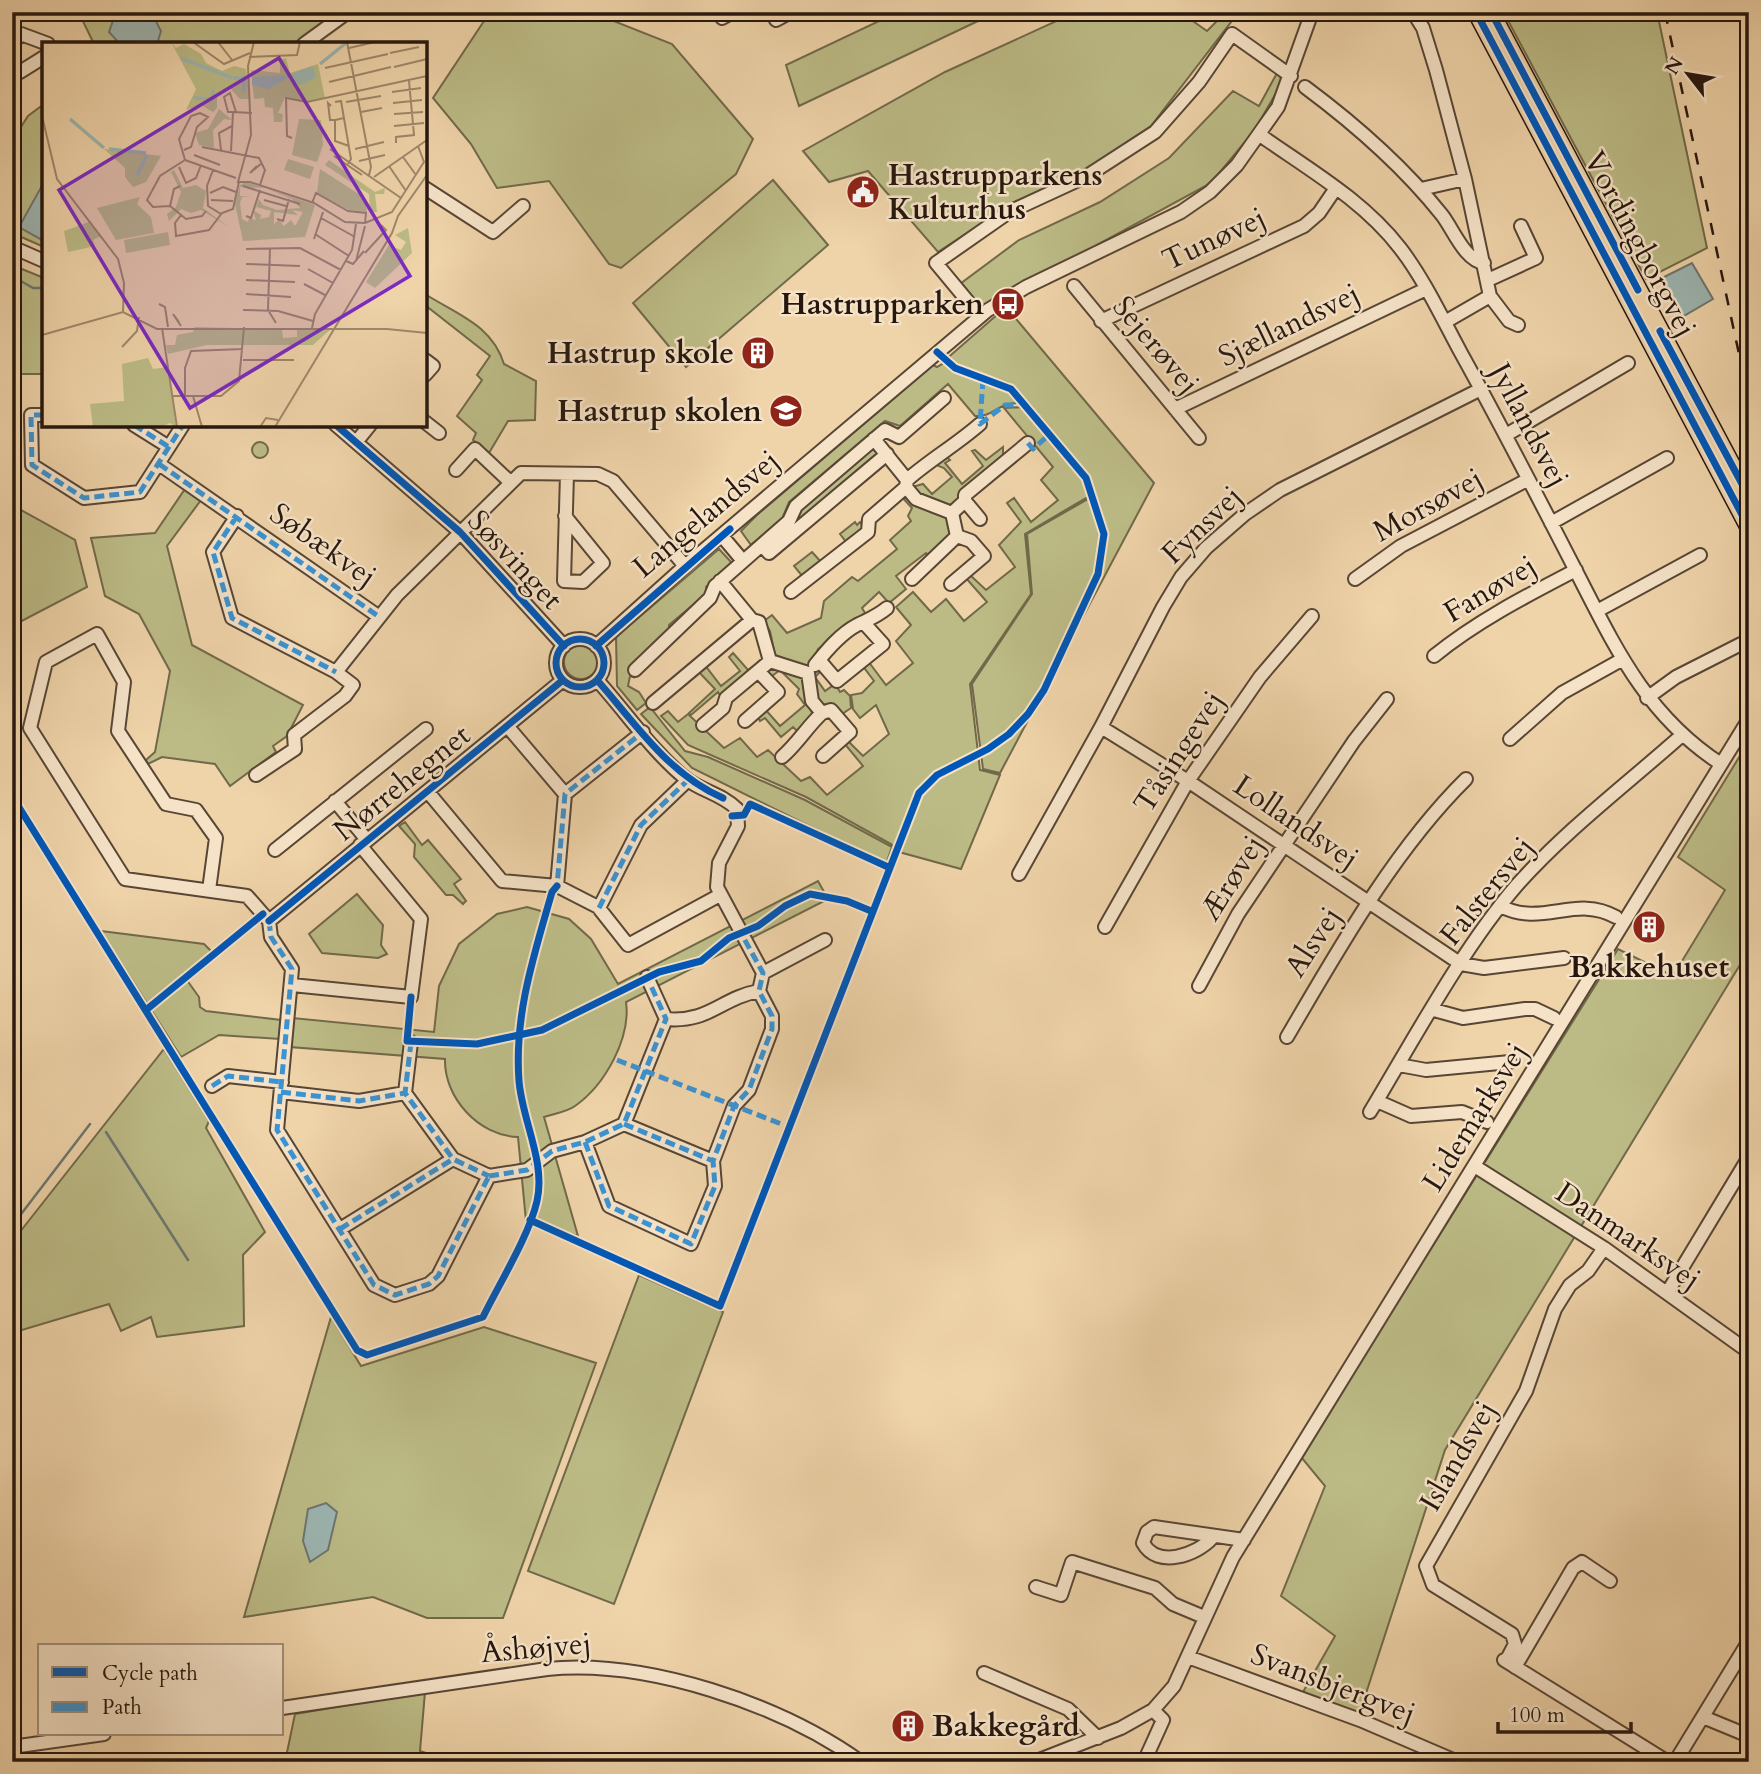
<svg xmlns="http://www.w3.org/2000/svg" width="1761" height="1774" viewBox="0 0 1761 1774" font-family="Cardo,serif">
  <rect width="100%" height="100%" fill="#efd3a9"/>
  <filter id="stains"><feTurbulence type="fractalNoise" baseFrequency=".00286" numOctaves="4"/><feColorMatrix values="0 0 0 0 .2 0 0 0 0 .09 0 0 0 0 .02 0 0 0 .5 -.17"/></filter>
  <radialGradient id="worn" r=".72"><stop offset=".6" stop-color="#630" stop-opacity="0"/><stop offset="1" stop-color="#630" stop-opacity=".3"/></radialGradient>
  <!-- green -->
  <path fill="#bcbb86" stroke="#71694a" stroke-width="2" d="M69 12H337L294 44H94L80 15Z
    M490 12H591L672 44 753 139 736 174 621 268 609 264 549 181 497 188 471 144 433 98Z
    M898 12H997L799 106 786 65Z
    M1076 12H1180L1207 31 1221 17 1231 22 1151 126 1084 171 1013 203 938 252 868 171 829 182 803 151 945 72Z
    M1657 12 1707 248 1646 279 1504 13Z
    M1277 73 1283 81 1254 131 1211 183 981 308 960 284 1019 240 1100 202 1169 158 1233 91 1259 106Z
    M44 104V247L12 233V141L28 116Z
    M773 180 828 245 686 367 633 303Z
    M12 265 44 278V374H15L12 377Z
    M425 294C458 315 492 325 504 364L536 381 535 420 508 421 489 453 473 440 476 433 457 416 482 380 477 375 490 356 425 305Z
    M1006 307 1154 483 1000 773 983 769 972 684 1032 594 1027 534 1093 496 1076 460 1009 383 944 361Z
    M944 363C968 379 1001 381 1021 403 996 402 995 417 975 416L948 384 900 426 885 421 789 502 782 519 751 545 741 531 757 515 933 365 937 367Z
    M1024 407 1083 478 1091 495 1025 534 1031 594 970 684 980 770 1000 775 961 869 899 852 891 844 806 797 688 745 661 716 668 711 678 722 688 714 724 748 740 738 757 757 768 750 801 781 810 777 827 795 863 766 844 743 847 740 863 756 889 734 876 705 860 718 853 709 851 695 862 693 874 681 862 665 868 661 886 685 913 663 896 641 911 625 896 607 913 592 931 612 946 599 964 621 987 602 965 577 969 574 986 590 1015 567 999 545 1021 522 1007 503 1014 498 1031 522 1058 500 1041 480 1053 467 1004 408Z
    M252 450a8 8 0 1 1 16 0a8 8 0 1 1-16 0Z
    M874 447 877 455 771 547 798 509Z
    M1003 447V456L950 506 920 495 912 487 923 484 932 494 952 477 944 468 931 463 946 456 950 460 945 463 962 484 983 466 972 451 975 450 986 460Z
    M907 488 950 515 952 536 929 556 926 553 896 576 906 589 889 603 879 592 862 608 865 613 818 649 814 660 805 667 775 655 770 631 764 621 772 615 787 633 821 618 824 601 852 577 858 581 897 549 890 540 911 521 908 516 912 508 900 495Z
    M185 489 201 500 167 546 192 645 303 705 287 736 273 746 276 752 230 786 215 764 162 757 148 764 146 760 155 752 170 671 139 614 105 596 91 538 155 533Z
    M12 505 75 540 87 587 12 626Z
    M855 522 857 525 860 522 865 529 847 543 840 534Z
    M719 549 732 563 706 587V594L669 625V631L629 669 633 677 630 676 628 686 639 692 646 703 637 710 617 686 616 637Z
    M812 552 821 562 803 577 794 566Z
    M564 662a17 17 0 1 1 34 0a17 17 0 1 1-34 0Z
    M733 653 748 670 764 659 722 699 718 692 691 715 689 713 715 689 697 670 704 664 721 686 740 671 729 657Z
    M771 664 802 675 813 717 797 731 793 727 781 737 765 718 760 721 757 715 764 708 780 726 805 705 797 694 799 689 780 670 768 679 761 671Z
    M820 667 824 668 815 677 825 691 835 684 840 692 844 690 850 696 851 708 842 714 831 703 821 705 814 696 811 673Z
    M650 707 685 751 708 757 805 800 892 847 886 864 692 768 641 714Z
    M1749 741V950L1445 1450 1359 1715 1303 1692 1335 1636 1281 1596 1325 1486 1301 1457 1618 949 1673 976 1725 890 1678 857Z
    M405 822 422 845 428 840 461 879 454 884 466 901 463 904 453 895H446L414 857 415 844 399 826Z
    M818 881 828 899 626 1002C631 1038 605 1085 575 1106 567 1112 553 1114 544 1117L578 1236 526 1221 518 1137C479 1136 444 1098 445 1059L290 1047 293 1018 434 1032 439 986 459 944 497 914 527 907 569 919 591 939 618 984Z
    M357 894 383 925 381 945 387 954 378 958 322 953 309 934Z
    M101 931 204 944 212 952 184 976 199 997 200 1007 206 1011 281 1020 280 1039 219 1035 181 1057Z
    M164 1049 209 1121 206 1128 265 1232 243 1255 244 1326 157 1337 151 1317 121 1331 109 1304 12 1333V1242Z
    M639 1275 723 1312 614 1604 528 1571Z
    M331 1317 361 1366 484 1327 596 1363 503 1618H427L373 1597 244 1617Z
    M425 1692 420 1751 453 1762H285L295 1714Z"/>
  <!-- water -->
  <path fill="#9db6b2" stroke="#6d7670" stroke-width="2" d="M116 12H151L161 31 157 44H120L109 32Z
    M44 182V241L19 227Z
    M1692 263 1713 299 1682 317 1662 278Z
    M326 1503 337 1512 328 1550 310 1562 303 1541 308 1509Z"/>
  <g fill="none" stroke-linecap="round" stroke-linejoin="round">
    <!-- stream -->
    <path stroke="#6d7670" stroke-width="2.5" d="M12 276 33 288H44
      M106 1132 188 1260
      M12 1226 90 1124"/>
    <defs>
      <path id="minor" d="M1413 12 1423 28 1436 70 1465 179
        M722 18 733 12
        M776 20 791 12
        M12 43 21 34 48 44
        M304 44 348 12
        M12 66 20 72 44 57
        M1305 87C1356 125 1403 166 1442 215 1453 229 1465 261 1484 263
        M1260 135C1308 169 1363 200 1400 248 1424 279 1442 318 1461 353 1501 425 1539 499 1577 573 1616 649 1647 716 1721 764
        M425 188 493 232 523 206
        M1421 189 1465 179 1490 296 1445 322
        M12 247 44 261
        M1488 280 1536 258 1521 226
        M1074 286 1199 438
        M1490 296 1509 321 1518 325
        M980 316 936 263 1009 212 1087 176 1155 132 1199 82 1232 34 1291 76
        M1101 321 1304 226 1319 213 1336 188
        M425 360 433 366 425 375
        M1175 409 1426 289
        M44 415H31L32 465 84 498 140 492 183 425
        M425 422 439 433
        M134 425 169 447
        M336 425 460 532 564 646
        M1506 435 1628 363
        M874 439 907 480 906 487 916 499 952 513 957 536 971 541 984 556 951 584
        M357 441 370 425
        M159 464 378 616
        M456 470 475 449 510 482
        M907 480C931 459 956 445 980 424
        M965 501 980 519
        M952 513 965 501V495L1028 443
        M237 516 213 552 232 618 336 672
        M565 516 603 563 583 582 564 581 567 474
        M1551 523 1667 458
        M722 536 743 561
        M762 545 769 553 887 454
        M912 579 957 536
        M1355 579 1401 546 1527 480
        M720 581 752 620 759 622 770 661 808 673 812 701 822 713 831 710 850 732 823 756
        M791 592 868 532 869 519 906 487
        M1597 611 1700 555
        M556 663a24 24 0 1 1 48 0a24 24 0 1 1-48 0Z
        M596 646 685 566 988 310 1026 287 1181 212 1210 192 1237 165 1278 107 1312 12
        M1434 656C1477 621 1526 596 1576 570
        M819 660 837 681 883 644 864 623
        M815 665C826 651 840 634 857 625 869 619 876 617 887 608
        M635 670 710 598 715 586 789 521 796 506 885 430 899 437 944 398
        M1647 698 1676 677 1741 644
        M653 703 752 620
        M745 721 778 692 758 671
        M703 725 723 708 726 698 770 661
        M508 727 565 794
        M1101 727 1188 781 1461 964 1484 968 1564 958
        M1510 739 1562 693 1623 659
        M782 757C798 743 807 727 822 713
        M256 775 295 749 294 735 345 696 353 685 336 672 397 595 521 473 598 474 613 481 685 566
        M428 792 502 881 557 886 598 907 628 945 720 895
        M335 801 367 840
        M275 850 426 729
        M1019 874 1101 727 1163 607 1181 577 1206 548 1245 514 1280 490 1481 389
        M557 886 565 794 643 732
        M209 890 216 838 196 810 166 804 118 731 124 682 97 634 46 662 30 728 125 879 247 896 269 921
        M1500 906C1543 928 1575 894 1616 917
        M599 908 641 825 688 780
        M269 921 271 937 292 969 277 1130 374 1285 395 1295 429 1284 438 1276 489 1176
        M269 921 563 680
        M1105 927 1188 781 1260 677 1312 616
        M763 973 825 940
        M292 985 411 997 421 919 360 845
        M1199 986 1238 914 1354 741 1387 699
        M1434 1010 1463 1018 1525 1009H1535L1554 1018
        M666 1019C709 1023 721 998 759 991
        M1287 1037C1338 950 1394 850 1466 779
        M411 1042 405 1093 453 1159 489 1176
        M1399 1065 1426 1070 1510 1062
        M212 1086 228 1076 282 1082
        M281 1092 359 1101 405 1093
        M1377 1101 1411 1116 1462 1112 1487 1122
        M1370 1112C1414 1039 1462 949 1517 885 1566 830 1627 784 1682 735
        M624 1124 713 1161
        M585 1142 609 1206 691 1244 715 1186 713 1161 734 1106 749 1090 772 1029V1016L759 991 763 973 717 887 719 863 738 826 737 809C722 794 701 791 685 778 652 751 626 712 597 680
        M1476 1167 1604 1248 1749 1352
        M489 1176 527 1170 552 1151 585 1142 624 1124 666 1019 647 977
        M340 1229 453 1159
        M1667 1293 1749 1157
        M1212 1538C1197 1555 1157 1569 1143 1543L1147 1532 1154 1527 1244 1540
        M1036 1587 1061 1595 1072 1562 1155 1588 1173 1604 1204 1617
        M1188 1657 1360 1720 1458 1762
        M1504 1660 1668 1762
        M1506 1661 1515 1644 1512 1634 1433 1585 1426 1566 1526 1391 1555 1309 1570 1285 1588 1271 1604 1248
        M1515 1667 1573 1568 1582 1562 1610 1581
        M984 1673 1068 1709 1098 1738
        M282 1708 547 1669C647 1659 780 1704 861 1762
        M1703 1717 1749 1736
        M12 1747 104 1734
        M1034 1762 1121 1728 1153 1710 1174 1686 1233 1557 1749 719
        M1144 1762 1163 1720 1153 1710
        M1675 1762 1749 1641"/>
      <path id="major" d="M1476 12 1749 528
        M1491 12 1749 497"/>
    </defs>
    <!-- minor casing -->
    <use href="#minor" stroke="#584635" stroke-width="16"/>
    <!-- major casing -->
    <use href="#major" stroke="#26170e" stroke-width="19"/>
    <!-- minor -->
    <use href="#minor" stroke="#f5e2c7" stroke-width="12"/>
    <!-- major -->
    <use href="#major" stroke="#efd3a9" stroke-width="16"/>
    <!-- rail -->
    <path stroke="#26170e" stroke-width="2.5" stroke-dasharray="12 12" stroke-linecap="butt" d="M1665 12 1749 400"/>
    <!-- quiet -->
    <path stroke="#3b93d2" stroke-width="5" stroke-dasharray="10 5" stroke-linecap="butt" d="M983 379 980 424 1005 405H1025
      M44 415H31L32 465 84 498 140 492 183 425
      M134 425 169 447
      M1028 443 1033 449 1050 434
      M159 464 378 616
      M237 516 213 552 232 618 336 672
      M553 892 557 886 565 794 643 732
      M599 908 641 825 688 780
      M269 921 271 937 292 969 277 1130 374 1285 395 1295 429 1284 438 1276 489 1176
      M411 1042 405 1093 453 1159 489 1176
      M617 1060 789 1127
      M212 1086 228 1076 282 1082
      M281 1092 359 1101 405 1093
      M624 1124 713 1161
      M585 1142 609 1206 691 1244 715 1186 713 1161 734 1106 749 1090 772 1029V1016L759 991 763 973 741 933
      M489 1176 527 1170 552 1151 585 1142 624 1124 666 1019 647 977
      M340 1229 453 1159"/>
    <defs>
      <path id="cycleway" d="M1476 12 1749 528
        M1491 12 1638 290
        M1660 331 1749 497
        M336 425 460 532 564 646
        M556 663a24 24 0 1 1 48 0a24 24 0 1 1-48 0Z
        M596 646 730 529
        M597 680C636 724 668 774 723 798
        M12 796 357 1350 367 1355 483 1317C499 1284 529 1236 537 1201 546 1162 522 1120 519 1081 514 1015 534 955 552 892L557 886
        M732 816 744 815 750 804 888 867
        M269 921 563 680
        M411 997 407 1041 477 1044 542 1030 659 972 701 961 729 938 758 926 785 906 810 894 847 901 871 911
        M146 1010 263 914
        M530 1220 720 1306 919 793 937 775 988 749 1009 734 1028 714 1044 690 1098 574 1104 534 1086 478 1011 389 955 368 937 352"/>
    </defs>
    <!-- cycleway casing -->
    <use href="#cycleway" stroke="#f5e2c7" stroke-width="11"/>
    <!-- cycleway -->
    <use href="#cycleway" stroke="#0057b8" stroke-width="7"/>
  </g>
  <!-- icons -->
  <defs>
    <symbol id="civic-disc" viewBox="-11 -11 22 22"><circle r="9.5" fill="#8f2418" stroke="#f5e2c7"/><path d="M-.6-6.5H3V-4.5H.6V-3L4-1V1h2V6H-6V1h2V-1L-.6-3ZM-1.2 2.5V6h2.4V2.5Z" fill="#fff"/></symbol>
    <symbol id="bus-disc" viewBox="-11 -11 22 22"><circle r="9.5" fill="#8f2418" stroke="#f5e2c7"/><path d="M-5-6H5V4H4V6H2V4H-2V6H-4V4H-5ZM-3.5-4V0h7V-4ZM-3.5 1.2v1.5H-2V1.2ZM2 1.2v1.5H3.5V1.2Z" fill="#fff"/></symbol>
    <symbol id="building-disc" viewBox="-11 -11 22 22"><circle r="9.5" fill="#8f2418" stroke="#f5e2c7"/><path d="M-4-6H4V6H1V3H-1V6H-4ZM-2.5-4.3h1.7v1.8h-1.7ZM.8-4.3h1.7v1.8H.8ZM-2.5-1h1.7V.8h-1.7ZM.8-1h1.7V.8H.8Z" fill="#fff"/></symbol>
    <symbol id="school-disc" viewBox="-11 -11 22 22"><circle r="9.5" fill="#8f2418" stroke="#f5e2c7"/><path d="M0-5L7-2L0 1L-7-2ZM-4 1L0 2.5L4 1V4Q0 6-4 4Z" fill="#fff"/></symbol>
  </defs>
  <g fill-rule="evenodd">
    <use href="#civic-disc" x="844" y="173" width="38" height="38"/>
    <use href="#bus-disc" x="989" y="285" width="38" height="38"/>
    <use href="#building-disc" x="739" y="334" width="38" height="38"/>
    <use href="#school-disc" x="767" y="392" width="38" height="38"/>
    <use href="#building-disc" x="1630" y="908" width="38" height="38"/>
    <use href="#building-disc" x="889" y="1707" width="38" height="38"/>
  </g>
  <g text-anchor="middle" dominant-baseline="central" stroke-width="5" stroke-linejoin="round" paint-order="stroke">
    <!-- poi labels -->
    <g font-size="30" font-weight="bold" fill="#26170e" stroke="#f5e2c7" text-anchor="end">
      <text x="888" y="175" text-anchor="start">Hastrupparkens<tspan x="888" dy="34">Kulturhus</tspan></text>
      <text x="984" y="304">Hastrupparken</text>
      <text x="734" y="353">Hastrup skole</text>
      <text x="762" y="411">Hastrup skolen</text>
      <text x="1649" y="967" text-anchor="middle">Bakkehuset</text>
      <text x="932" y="1726" text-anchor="start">Bakkegård</text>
    </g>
    <!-- street labels -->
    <g font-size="30" fill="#26170e" stroke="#f5e2c7">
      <text transform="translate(1214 239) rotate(-25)">Tunøvej</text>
      <text transform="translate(1640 244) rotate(62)">Vordingborgvej</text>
      <text transform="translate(1289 325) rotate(-26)">Sjællandsvej</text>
      <text transform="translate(1156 345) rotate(50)">Sejerøvej</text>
      <text transform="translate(1529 425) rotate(62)">Jyllandsvej</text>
      <text transform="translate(1428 505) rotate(-29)">Morsøvej</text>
      <text transform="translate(706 514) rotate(-40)">Langelandsvej</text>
      <text transform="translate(1202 525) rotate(-44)">Fynsvej</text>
      <text transform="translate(323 545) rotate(35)">Søbækvej</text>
      <text transform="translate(515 560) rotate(47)">Søsvinget</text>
      <text transform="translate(1490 589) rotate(-31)">Fanøvej</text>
      <text transform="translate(1179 752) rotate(-57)">Tåsingevej</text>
      <text transform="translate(402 783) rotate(-39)">Nørrehegnet</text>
      <text transform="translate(1296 822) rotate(34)">Lollandsvej</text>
      <text transform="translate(1232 878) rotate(-58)">Ærøvej</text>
      <text transform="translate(1487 891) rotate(-51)">Falstersvej</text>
      <text transform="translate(1313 942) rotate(-57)">Alsvej</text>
      <text transform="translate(1475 1117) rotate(-58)">Lidemarksvej</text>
      <text transform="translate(1628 1236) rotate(34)">Danmarksvej</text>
      <text transform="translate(1458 1456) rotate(-60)">Islandsvej</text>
      <text transform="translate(536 1648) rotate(-5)">Åshøjvej</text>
      <text transform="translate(1333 1684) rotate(21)">Svansbjergvej</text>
    </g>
  </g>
  <!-- overview -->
  <g transform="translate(42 42)">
    <rect width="385" height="385" fill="#efd3a9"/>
    <path d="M129 0 134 6 142 2 159 12 164 21 180 29 192 24 204 27 208 57H198L187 45 175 52V66L171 70 159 63 144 68 154 47ZM244 16 248 31 276 22 283 56 263 60 243 55 236 71 241 72 240 80H232L231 66 223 65 222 56 212 57 209 28 238 31V18ZM177 67 190 78 182 77 171 88 172 106 157 103 153 91 166 87ZM257 77 279 78 281 103 275 120 250 113ZM62 107H63L119 114 104 140 91 145 83 135V126ZM246 117 272 125 268 137 242 128ZM287 118 333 150 343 146 342 152H333L335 170H328L327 152 283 123ZM278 127 323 156 325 170 307 168 275 151ZM132 128 141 146 154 143 164 149 161 166 187 185 159 168 149 171 139 167 127 179 125 172 134 165 139 150 129 130ZM204 140 223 146 198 145V154L210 155H200L198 161 200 177 206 180 207 176 214 178 211 168 219 173 218 177 227 175 229 169 214 165 217 157 221 163 235 168 258 166 250 157 225 147 273 163 263 195 201 199 193 162 198 143ZM250 168 261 170 253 184 249 178 242 184 237 178 232 182V170L256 173ZM98 155 95 162 109 175 112 191 74 198 55 166ZM47 180 59 194 51 198 53 204 26 210 22 189ZM366 186 370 211 333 246 324 240 347 203 359 208 364 200 353 193ZM126 190 128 203 84 211 82 198ZM153 285 240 287 241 296 255 295V287L288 288 271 303H165L126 312 124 303H133L135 293 151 290ZM106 316 111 327 126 325 134 385 128 381 119 385H51L48 362 82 359 80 322Z" fill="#bcbb86" fill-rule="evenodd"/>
    <path d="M271 24 274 36 263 41 256 43 248 35 226 47 210 43V35L246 33Z" fill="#9db6b2"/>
    <path fill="none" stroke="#9db6b2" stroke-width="3.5" d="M139 16 190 36M278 22 304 1M191 36H203L201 50M152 56 170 57 171 48M28 77 62 106M67 107 104 111M95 133 105 113"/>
    <path fill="none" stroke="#9f886b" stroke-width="2" d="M151 0 182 22 208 11M176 0 190 18M212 0 206 24 209 93 196 140H208L272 161 303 180 323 181 350 170 382 120 376 104M305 0 329 125 327 133M307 6 333 0M348 11 377 5M207 15 255 13 258 0M352 25 385 17M283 26 346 12M287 40 349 25M350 50 379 46M293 60 299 59 309 117 306 122M304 60 339 54M351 61 380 58M289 64 286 61 288 78H293M194 70 188 51 182 55 186 70H191L210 71M319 70 340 66M352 72 381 70M0 74 15 137 76 217 82 241 81 270M302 76 293 78V99L307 104M352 84 382 81M250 96 245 94 244 56 265 60 385 34M354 101V95L372 93 367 39M160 105 217 116 223 128 218 143M288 107 359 156M313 107 342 100M142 108 149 105 155 85 166 75 158 71 149 74 137 97 143 118M179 108 177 91 190 84M189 109 191 70M152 113 178 123M292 114 320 133M361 115 374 133M143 118 194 136M317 119 343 113M215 124 208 131 220 121M347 124 364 149M137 125 144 141 154 136 159 123M171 128 165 144 166 164 179 172M332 135 385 98M201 144 258 162M168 151 181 145 194 150M169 158 191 159M222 158 244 164M270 161 274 151 306 169 324 171 323 181M128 164 111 165 105 158 118 134 143 118M128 164 144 177 160 174 164 169M128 164 132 147 138 144M139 173 133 181 134 194 167 188 180 171 191 167 197 140M204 174 209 176 218 148M279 176 313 195M235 177 241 179 247 157M273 192 307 214M272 197 281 170M228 206 226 268 234 281M204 207 258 206 299 228M323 211 344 188 339 183M304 219 311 222 322 209M314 219 323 184M204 222 258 224M266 227 291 241M204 238 253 240M262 242 283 253M204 252 249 255M117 262 123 265 126 285M201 268 236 269 271 279M137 280 131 272 139 284M120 286 135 385M270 286 273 272 310 208 314 182M0 293 81 270 115 287H345L385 291M80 305 95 289 97 275M201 318H252M143 326 149 309 201 307M131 354H179L197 339 202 285M143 354V325M151 354 160 385M218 385 224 376 236 378M233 385 350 191 356 174 385 133"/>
    <path fill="#7b2cbf" fill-opacity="0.15" stroke="#7b2cbf" stroke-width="3.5" d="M237 16 368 234 148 366 17 148Z"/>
    <rect width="385" height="385" fill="none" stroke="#26170e" stroke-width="3.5"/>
  </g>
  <!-- margin -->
  <rect width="1761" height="1774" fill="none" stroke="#efd3a9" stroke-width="42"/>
  <rect x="14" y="14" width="1733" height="1746" fill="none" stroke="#26170e" stroke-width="3.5"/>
  <rect x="21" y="21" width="1719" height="1732" fill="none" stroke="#26170e" stroke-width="2"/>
  <!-- legend -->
  <rect x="38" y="1644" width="245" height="91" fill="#f5e2c7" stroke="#a2917d" stroke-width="2"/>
  <rect x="52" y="1667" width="35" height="10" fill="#0057b8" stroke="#a2917d" stroke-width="2"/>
  <text x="102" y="1680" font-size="21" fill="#26170e">Cycle path</text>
  <rect x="52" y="1702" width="35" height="10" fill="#3b93d2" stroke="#a2917d" stroke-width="2"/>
  <text x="102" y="1714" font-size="21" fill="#26170e">Path</text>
  <!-- north arrow -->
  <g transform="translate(1688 74) rotate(301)" stroke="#f5e2c7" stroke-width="5" paint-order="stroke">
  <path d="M0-5L12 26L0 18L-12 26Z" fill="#26170e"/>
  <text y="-10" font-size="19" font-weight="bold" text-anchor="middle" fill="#26170e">N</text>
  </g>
  <!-- scale -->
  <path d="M1498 1722v10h133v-10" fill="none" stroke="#26170e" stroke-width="3.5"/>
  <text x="1509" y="1722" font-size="21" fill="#26170e" stroke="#f5e2c7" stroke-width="5" paint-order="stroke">100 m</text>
  <rect width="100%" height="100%" filter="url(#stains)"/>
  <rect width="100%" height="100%" fill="url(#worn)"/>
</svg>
